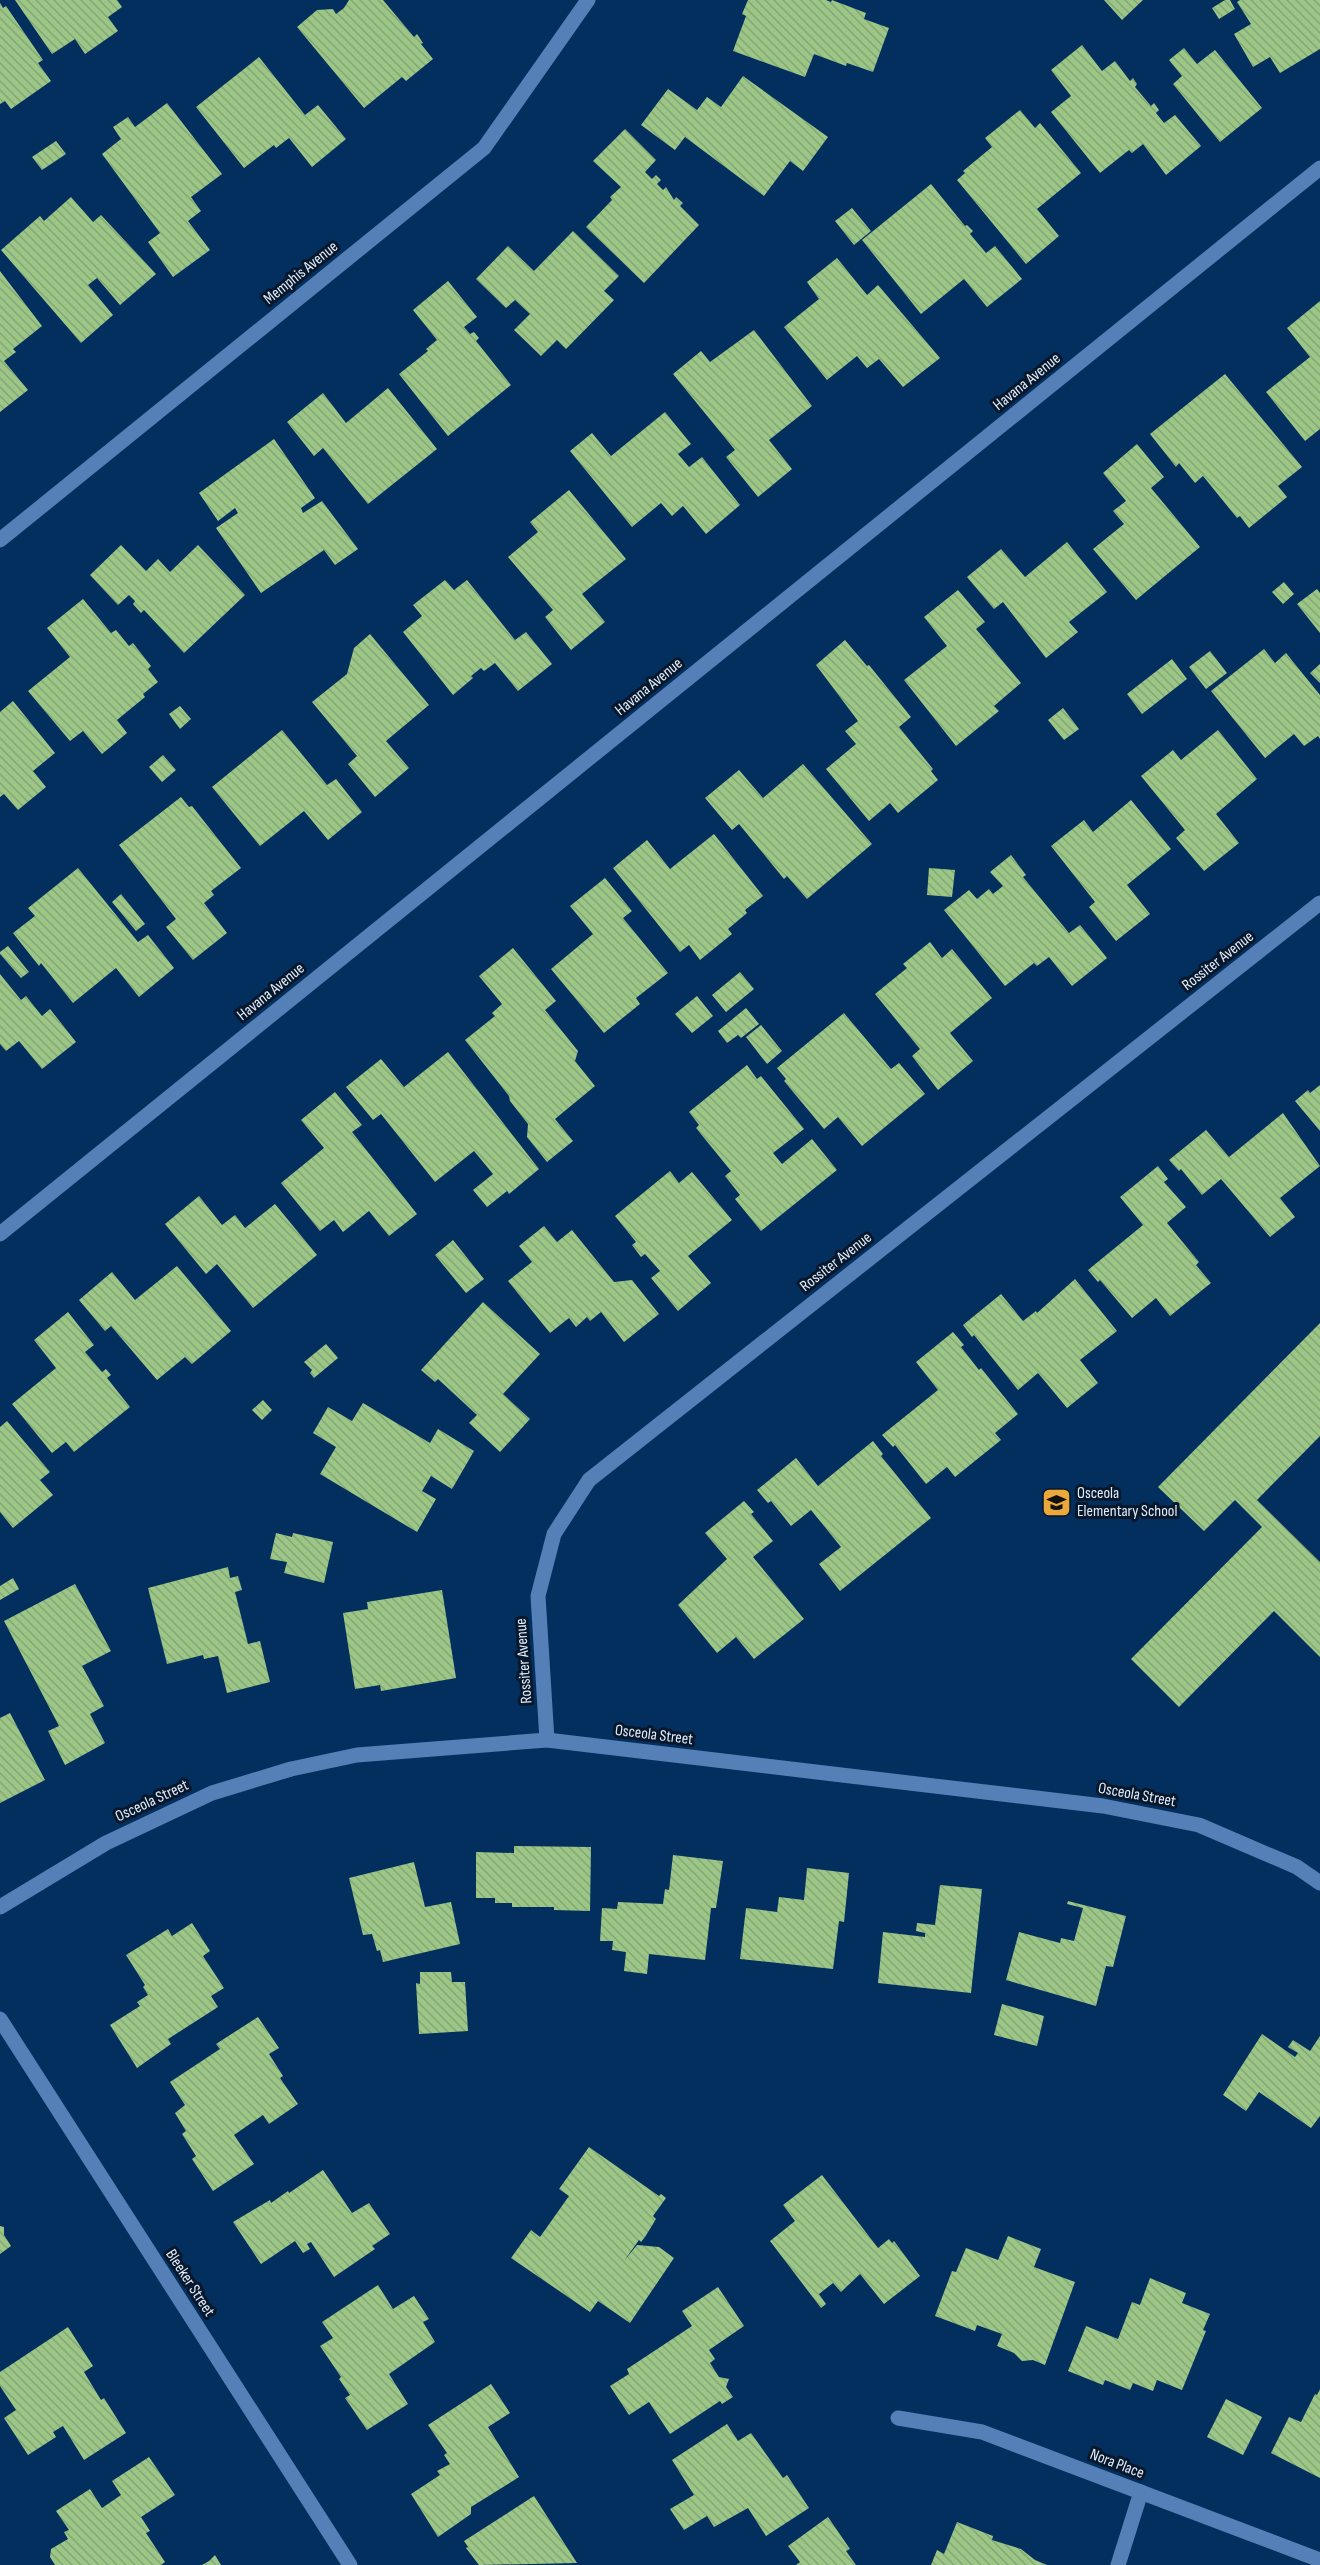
<svg xmlns="http://www.w3.org/2000/svg" width="1320" height="2565" viewBox="0 0 1320 2565" font-family="'Sofia Sans Condensed',sans-serif">
  <defs>
    <pattern id="building-back-hatch" width="6" height="6" patternUnits="userSpaceOnUse" patternTransform="scale(1.5)"><rect width="6" height="6" fill="#9cc686"/><path d="M-1 5l2 2M0 0l6 6M5-1l2 2" fill="none" stroke="#86a677"/></pattern>
  </defs>
  <rect width="100%" height="100%" fill="#032f5f"/>
  <!-- building -->
  <path fill="url(#building-back-hatch)" d="M15 0H117L122 7 108 17 118 31 85 54 75 39 52 54Z
    M349 0H383L414 37 417 34 423 43 421 44 433 59 406 81 402 77 364 108 297 27 317 10 333 9 336 14 344 8Z
    M748 0H826L831 2 832 0 866 13 864 19 889 28 873 72 847 63 846 66 814 54 805 77 733 51 746 16 742 14Z
    M1104 0H1143L1122 20Z
    M1225 0H1230L1235 9 1219 19 1212 8Z
    M1240 0H1320V49L1280 73 1270 57 1253 67 1234 34 1251 24 1237 2Z
    M0 3 3 8 6 6 43 60 38 63 51 81 11 109 5 101 0 104Z
    M1082 45 1102 71 1115 61 1130 81 1133 78 1137 84 1135 87 1151 106 1154 103 1159 110 1156 113 1164 123 1175 115 1201 146 1166 175 1143 144 1132 153 1129 150 1100 173 1051 112 1071 96 1051 70Z
    M1184 48 1197 64 1215 50 1262 108 1220 142 1173 84 1182 76 1169 60Z
    M259 57 305 115 318 105 346 139 312 167 289 138 276 148 274 145 244 168 196 107Z
    M743 76 828 137 803 171 790 161 764 196 685 137 675 150 641 125 668 89 697 110 707 97 721 107Z
    M167 103 222 174 191 197 201 211 188 221 210 250 173 277 148 242 160 233 102 154 121 139 113 127 128 117 135 127Z
    M1020 110 1035 128 1040 123 1081 173 1037 209 1059 236 1026 264 957 180 965 173 963 171 992 147 985 138Z
    M625 129 656 160 645 172 652 179 656 175 661 180 657 184 663 190 666 187 674 200 676 197 683 203 680 206 699 225 644 283 586 227 612 200 610 197 621 187 593 161Z
    M56 141 66 154 42 170 32 157Z
    M931 184 965 226 967 225 973 231 970 234 986 253 995 246 1022 279 987 307 964 279 921 314 862 240Z
    M71 197 93 222 101 215 156 274 120 305 97 278 88 285 113 315 81 343 1 250 40 216 44 221Z
    M852 208 871 231 854 245 835 221Z
    M573 231 619 276 604 291 614 300 566 349 557 340 541 356 514 330 530 314 515 300 506 308 476 279 508 246 534 271Z
    M837 258 867 295 878 285 940 358 903 387 879 359 867 368 857 356 827 380 784 327 819 299 807 282Z
    M0 271 42 326 13 349 16 352 4 361 28 390 0 412Z
    M448 281 477 317 464 327 470 334 474 332 479 338 476 341 511 385 448 436 399 374 428 351 426 349 437 340 413 310Z
    M1320 301V429L1305 441 1266 392 1310 357 1287 328Z
    M754 330 812 406 769 440 792 469 758 497 726 457 735 450 673 374 701 351 710 362Z
    M1225 374 1302 467 1278 486 1287 497 1249 528 1240 516 1237 518 1203 476 1195 483 1179 463 1176 467 1150 434Z
    M388 388 437 449 368 504 323 448 314 456 287 422 323 393 346 423Z
    M665 412 691 444 678 454 689 467 702 457 740 505 706 534 683 506 672 516 661 503 632 527 570 451 592 433 611 456Z
    M274 439 315 498 301 508 303 513 322 501 358 549 335 565 324 550 261 593 216 528 238 513 235 508 218 521 199 493Z
    M1137 444 1164 477 1151 488 1200 547 1136 600 1093 549 1124 524 1113 511 1126 501 1103 473Z
    M569 490 626 559 582 594 605 622 571 650 545 617 553 610 508 557 538 532 530 522Z
    M1067 542 1107 592 1069 622 1078 632 1046 658 1003 602 994 609 967 577 1001 549 1025 577Z
    M121 545 146 571 158 559 170 572 198 545 245 595 184 653 144 610 141 613 133 604 135 601 129 595 118 605 90 575Z
    M445 580 454 590 467 580 515 640 526 632 552 664 518 691 495 663 484 671 481 668 471 676 473 678 453 695 403 632 422 616 413 605Z
    M1284 582 1294 594 1283 604 1272 592Z
    M1317 589 1320 593V633L1297 604Z
    M958 590 985 622 976 629 1021 683 994 706 999 711 956 746 904 680 947 646 924 617Z
    M83 599 111 633 116 630 129 646 133 643 151 666 148 669 158 682 143 694 145 697 117 720 127 733 102 754 83 731 70 741 28 691 70 657 47 628Z
    M370 634 429 705 386 741 409 768 375 797 348 764 357 756 312 702 347 674 354 648Z
    M845 640 867 666 869 665 911 717 899 727 933 769 931 771 938 780 898 813 890 803 869 821 826 769 856 744 845 731 858 721 816 665Z
    M1264 649 1275 663 1286 653 1320 695V739L1318 736 1304 746 1294 734 1265 758 1211 691Z
    M1210 651 1227 673 1206 689 1189 667Z
    M1172 659 1187 679 1142 714 1127 694Z
    M1320 664V683L1310 673Z
    M13 701 55 753 33 771 46 787 18 810 4 794 0 797V712Z
    M180 706 191 719 180 729 169 714Z
    M1063 708 1079 729 1064 740 1048 720Z
    M282 730 327 785 336 779 362 812 328 840 304 811 260 846 212 787Z
    M1218 730 1257 779 1216 814 1239 843 1204 871 1176 838 1185 830 1141 776 1173 750 1181 760Z
    M163 755 176 770 162 782 149 767Z
    M803 764 872 844 807 899 787 876 784 879 739 824 732 830 705 798 739 770 763 798Z
    M181 797 189 807 192 806 241 868 211 891 214 895 204 903 227 933 193 960 166 927 176 919 119 845Z
    M1131 800 1171 849 1127 885 1150 914 1116 941 1089 907 1095 902 1051 846 1084 820 1093 832Z
    M714 834 763 896 745 910 747 913 728 929 732 934 700 960 689 945 680 952 613 868 647 840 670 869Z
    M1011 855 1026 875 1023 877 1069 933 1080 925 1107 958 1072 986 1049 957 1037 966 1034 963 1005 986 944 910 969 890 977 899 989 889 993 894 1003 886 990 872Z
    M78 868 138 942 148 935 174 968 139 997 116 968 73 1003 41 963 39 966 13 933 35 916 28 908Z
    M929 868 955 870 952 897 927 895Z
    M605 878 632 911 623 918 668 973 636 998 640 1004 604 1033 551 969 593 934 570 906Z
    M121 894 145 924 136 931 112 902Z
    M930 942 942 958 952 949 992 998 950 1033 973 1061 938 1090 912 1056 920 1049 875 994 907 968 903 964Z
    M8 946 29 972 21 978 0 954V952Z
    M513 948 556 1001 545 1010 578 1051 575 1061 595 1086 555 1119 573 1141 547 1162 527 1137 528 1124 510 1101 509 1096 465 1040 495 1016 492 1013 502 1004 479 976Z
    M740 972 754 989 726 1012 712 995Z
    M0 974 21 1000 26 996 42 1016 50 1009 76 1042 42 1069 19 1041 6 1051 0 1044Z
    M697 996 713 1016 692 1033 675 1014Z
    M746 1008 759 1024 741 1038 738 1035 727 1043 718 1031Z
    M844 1013 891 1069 899 1063 925 1094 862 1146 838 1117 824 1129 784 1081 786 1079 777 1068Z
    M761 1025 782 1051 767 1064 746 1037Z
    M448 1052 539 1169 509 1194 507 1191 487 1207 473 1190 493 1174 474 1151 435 1182 381 1114 373 1120 346 1087 381 1059 404 1087Z
    M747 1065 757 1079 761 1076 804 1129 773 1153 782 1164 812 1139 837 1170 761 1231 735 1199 740 1195 725 1176 731 1171 696 1128 699 1125 689 1112Z
    M1320 1085V1131L1295 1101 1308 1090 1310 1093Z
    M335 1092 362 1125 352 1132 417 1214 389 1236 369 1211 343 1232 334 1220 320 1231 281 1183 324 1148 301 1120Z
    M1283 1113 1320 1166 1280 1198 1295 1217 1270 1237 1221 1179 1202 1195 1181 1169 1179 1171 1169 1160 1206 1130 1229 1157Z
    M1158 1166 1168 1179 1164 1182 1186 1207 1167 1223 1199 1262 1196 1265 1211 1283 1170 1316 1156 1298 1132 1318 1100 1280 1098 1282 1088 1270 1143 1225 1120 1197Z
    M670 1171 679 1183 692 1172 732 1220 688 1256 711 1283 678 1311 651 1278 660 1271 645 1254 641 1257 632 1245 636 1242 615 1216Z
    M199 1196 222 1225 235 1215 245 1228 275 1204 317 1255 253 1308 217 1264 206 1274 165 1224Z
    M544 1226 557 1242 572 1230 614 1282 632 1280 659 1314 624 1342 601 1312 590 1321 587 1317 576 1327 569 1318 550 1333 508 1281 532 1262 519 1246Z
    M453 1240 484 1279 466 1293 435 1255Z
    M177 1266 231 1331 192 1364 185 1357 157 1380 111 1326 105 1331 79 1300 112 1272 135 1300Z
    M1075 1279 1117 1331 1080 1360 1098 1383 1067 1408 1038 1373 1018 1390 974 1335 972 1337 963 1325 1001 1294 1023 1321 1036 1311 1037 1313Z
    M483 1302 540 1354 503 1394 530 1419 500 1452 469 1423 477 1415 438 1379 435 1382 421 1370Z
    M68 1312 94 1345 85 1352 102 1372 106 1369 111 1375 107 1378 130 1407 74 1452 66 1442 52 1453 12 1404 56 1368 34 1340Z
    M1320 1323V1436L1257 1500 1320 1562V1657L1274 1611 1179 1707 1131 1659 1262 1527 1235 1500 1204 1531 1158 1487Z
    M953 1332 964 1345 961 1347 979 1370 981 1368 1018 1414 995 1433 1001 1440 955 1477 947 1467 926 1484 895 1445 893 1447 882 1435 938 1390 916 1362Z
    M326 1344 338 1358 314 1378 310 1373 312 1370 304 1362Z
    M263 1400 272 1410 262 1420 252 1410Z
    M363 1403 430 1443 438 1429 474 1451 452 1489 431 1476 422 1491 436 1499 417 1532 320 1474 336 1447 313 1433 328 1407 352 1421Z
    M7 1421 50 1472 40 1480 53 1495 13 1528 0 1512V1427Z
    M873 1441 883 1454 881 1456 931 1518 840 1591 819 1564 841 1547 811 1510 791 1526 771 1501 768 1503 757 1490 796 1458 818 1486Z
    M744 1501 754 1512 751 1514 773 1541 753 1557 804 1619 754 1659 736 1637 717 1653 678 1605 727 1559 705 1533Z
    M276 1533 292 1537 293 1533 333 1542 324 1583 284 1573 287 1562 270 1559Z
    M228 1567 230 1578 238 1576 242 1590 235 1592 248 1644 260 1641 270 1682 227 1693 218 1656 204 1659 203 1655 167 1664 148 1588Z
    M13 1578 19 1589 0 1600V1586Z
    M75 1584 111 1651 82 1666 104 1706 90 1714 105 1743 65 1765 48 1731 59 1726 4 1621Z
    M442 1590 456 1678 381 1691 380 1685 355 1689 343 1613 368 1609 367 1602Z
    M10 1713 45 1780 0 1803V1718Z
    M514 1846 591 1847 590 1911 554 1910V1907H512V1903H495V1898H476V1852L514 1853Z
    M673 1855 723 1861 716 1908H711L705 1960 649 1954 647 1974 624 1971 626 1952 612 1950 613 1941H600L602 1908 617 1909 618 1902 663 1904 665 1889 669 1890Z
    M414 1862 425 1907 451 1902 460 1944 383 1962 380 1950 377 1951 372 1934 363 1935 349 1878Z
    M807 1868 849 1873 844 1922 839 1921 833 1969 740 1959 746 1908 777 1912 779 1897 804 1900Z
    M940 1885 982 1889 971 1993 878 1983 883 1932 925 1937V1933L916 1931 917 1923 935 1925Z
    M1068 1901 1126 1916 1113 1967 1106 1966 1096 2006 1006 1980 1019 1932 1060 1943 1061 1938 1074 1941 1083 1908 1067 1904Z
    M192 1923 210 1951 203 1956 224 1988 211 1996 218 2007 168 2039 171 2044 137 2068 110 2025 140 2006 137 2002 148 1995 143 1987 145 1985 126 1955 168 1929 172 1936Z
    M420 1972H451L452 1982H465L468 2031 419 2034 416 1983 420 1984Z
    M1002 2004 1044 2016 1037 2046 994 2035Z
    M258 2017 279 2048 269 2054 283 2076 280 2078 298 2104 269 2124 263 2115 234 2135 254 2164 213 2191 192 2159 196 2156 182 2134 186 2131 175 2113 185 2105 170 2082 220 2049 216 2044Z
    M1262 2034 1295 2057 1298 2053 1288 2047 1293 2040 1310 2051 1320 2036V2116L1311 2128 1259 2092 1246 2111 1223 2095Z
    M589 2147 659 2196 661 2194 666 2198 653 2216 656 2219 645 2237 641 2242 639 2240 624 2261 637 2245 659 2247 674 2258 630 2323 598 2301 590 2312 511 2258 531 2230 540 2237 569 2196 559 2189Z
    M323 2170 352 2213 369 2203 390 2234 372 2246 375 2249 334 2277 311 2242 307 2244 310 2249 303 2253 295 2241 261 2264 233 2222 270 2200 271 2203 288 2191 289 2193Z
    M822 2175 878 2248 889 2239 892 2243 894 2241 920 2276 884 2304 860 2274 841 2292 833 2283 819 2294 826 2304 821 2308 770 2241 795 2221 783 2205Z
    M0 2226 4 2227V2235L11 2246 0 2254Z
    M1008 2236 1041 2249 1034 2267 1075 2282 1045 2365 1033 2360 1022 2361 1014 2353 997 2346 1002 2334 977 2325 975 2331 935 2316 952 2271 956 2272 966 2248 998 2260Z
    M1150 2278 1186 2293 1182 2303 1210 2314 1203 2330 1206 2331 1182 2390 1157 2380 1153 2391 1133 2383 1130 2390 1105 2380 1103 2385 1068 2371 1086 2326 1118 2339 1132 2302 1140 2305Z
    M378 2285 393 2309 414 2296 429 2319 423 2322 435 2342 389 2374 408 2404 367 2430 345 2398 350 2395 339 2379 341 2377 320 2346 333 2338 322 2322Z
    M718 2287 744 2326 709 2350 715 2359 710 2363 719 2377 729 2379 726 2387 733 2397 722 2404 720 2401 670 2434 649 2402 629 2415 610 2386 629 2374 627 2369 692 2326 682 2311Z
    M68 2327 93 2366 84 2372 101 2400 104 2398 126 2433 84 2460 63 2426 53 2432 56 2437 28 2455 4 2418 16 2410 0 2386V2372Z
    M491 2384 510 2413 488 2427 519 2477 471 2507V2514L438 2537 411 2494 440 2475 437 2471 450 2464 444 2455 447 2453 428 2425Z
    M1320 2389V2478L1271 2453 1289 2417 1301 2422 1315 2394 1317 2395Z
    M1226 2399 1262 2417 1243 2455 1207 2437Z
    M727 2424 738 2441 751 2433 783 2478 787 2475 809 2508 766 2536 748 2508 714 2527 707 2516 684 2530 670 2509 694 2495 672 2460Z
    M149 2457 175 2495 141 2517 150 2531 146 2533 165 2562 161 2565H55L50 2557 51 2549 68 2539 64 2532 69 2530 56 2511 90 2489 102 2508 121 2495 112 2481Z
    M534 2496 577 2563 479 2565 466 2548 468 2547 464 2541Z
    M828 2517 850 2549 846 2551 856 2565H796L800 2562 788 2546Z
    M957 2522 993 2536 992 2540 1021 2549 1035 2560 1047 2565H931L937 2550 944 2554Z
    M215 2555 221 2565H202L209 2561Z"/>
  <g fill="none" stroke-linecap="round" stroke-linejoin="round">
    <!-- service -->
    <path stroke="#5580b7" stroke-width="15" d="M1118 2565 1141 2492"/>
    <!-- minor -->
    <path stroke="#5580b7" stroke-width="15" d="M0 540 484 148 588 0
      M0 1234 1320 168
      M547 1740 538 1596 554 1534 589 1480 1320 903
      M0 1907 106 1843 212 1793 291 1769 357 1755 547 1740 1103 1806 1199 1825 1297 1867 1320 1883
      M0 2019 350 2565
      M898 2418 982 2432 1320 2560"/>
  </g>
  <!-- icons -->
  <defs>
    <symbol id="school-square" viewBox="-11 -11 22 22"><rect x="-9" y="-9" width="18" height="18" rx="4" fill="#eca93b" stroke="#07182d"/><path d="M0-5L7-2L0 1L-7-2ZM-4 1L0 2.5L4 1V4Q0 6-4 4Z" fill="#111"/></symbol>
  </defs>
  <g fill-rule="evenodd">
    <use href="#school-square" x="1040" y="1486" width="33" height="33"/>
  </g>
  <g text-anchor="middle" dominant-baseline="central" stroke-width="6" stroke-linejoin="round" paint-order="stroke">
    <!-- street labels -->
    <g font-size="16" fill="#e3ecf9" stroke="#07182d">
      <text transform="translate(301 273) rotate(-39)">Memphis Avenue</text>
      <text transform="translate(1027 382) rotate(-39)">Havana Avenue</text>
      <text transform="translate(649 687) rotate(-39)">Havana Avenue</text>
      <text transform="translate(1218 961) rotate(-38)">Rossiter Avenue</text>
      <text transform="translate(271 992) rotate(-39)">Havana Avenue</text>
      <text transform="translate(836 1262) rotate(-38)">Rossiter Avenue</text>
      <text transform="translate(524 1661) rotate(-94)">Rossiter Avenue</text>
      <text transform="translate(654 1735) rotate(7)">Osceola Street</text>
      <text transform="translate(1137 1795) rotate(10)">Osceola Street</text>
      <text transform="translate(152 1801) rotate(-25)">Osceola Street</text>
      <text transform="translate(190 2283) rotate(57)">Bleeker Street</text>
      <text transform="translate(1117 2464) rotate(21)">Nora Place</text>
    </g>
    <!-- poi labels -->
    <g font-size="16" fill="#e3ecf9" stroke="#07182d" text-anchor="start">
      <text x="1077" y="1493">Osceola<tspan x="1077" dy="18">Elementary School</tspan></text>
    </g>
  </g>
</svg>
